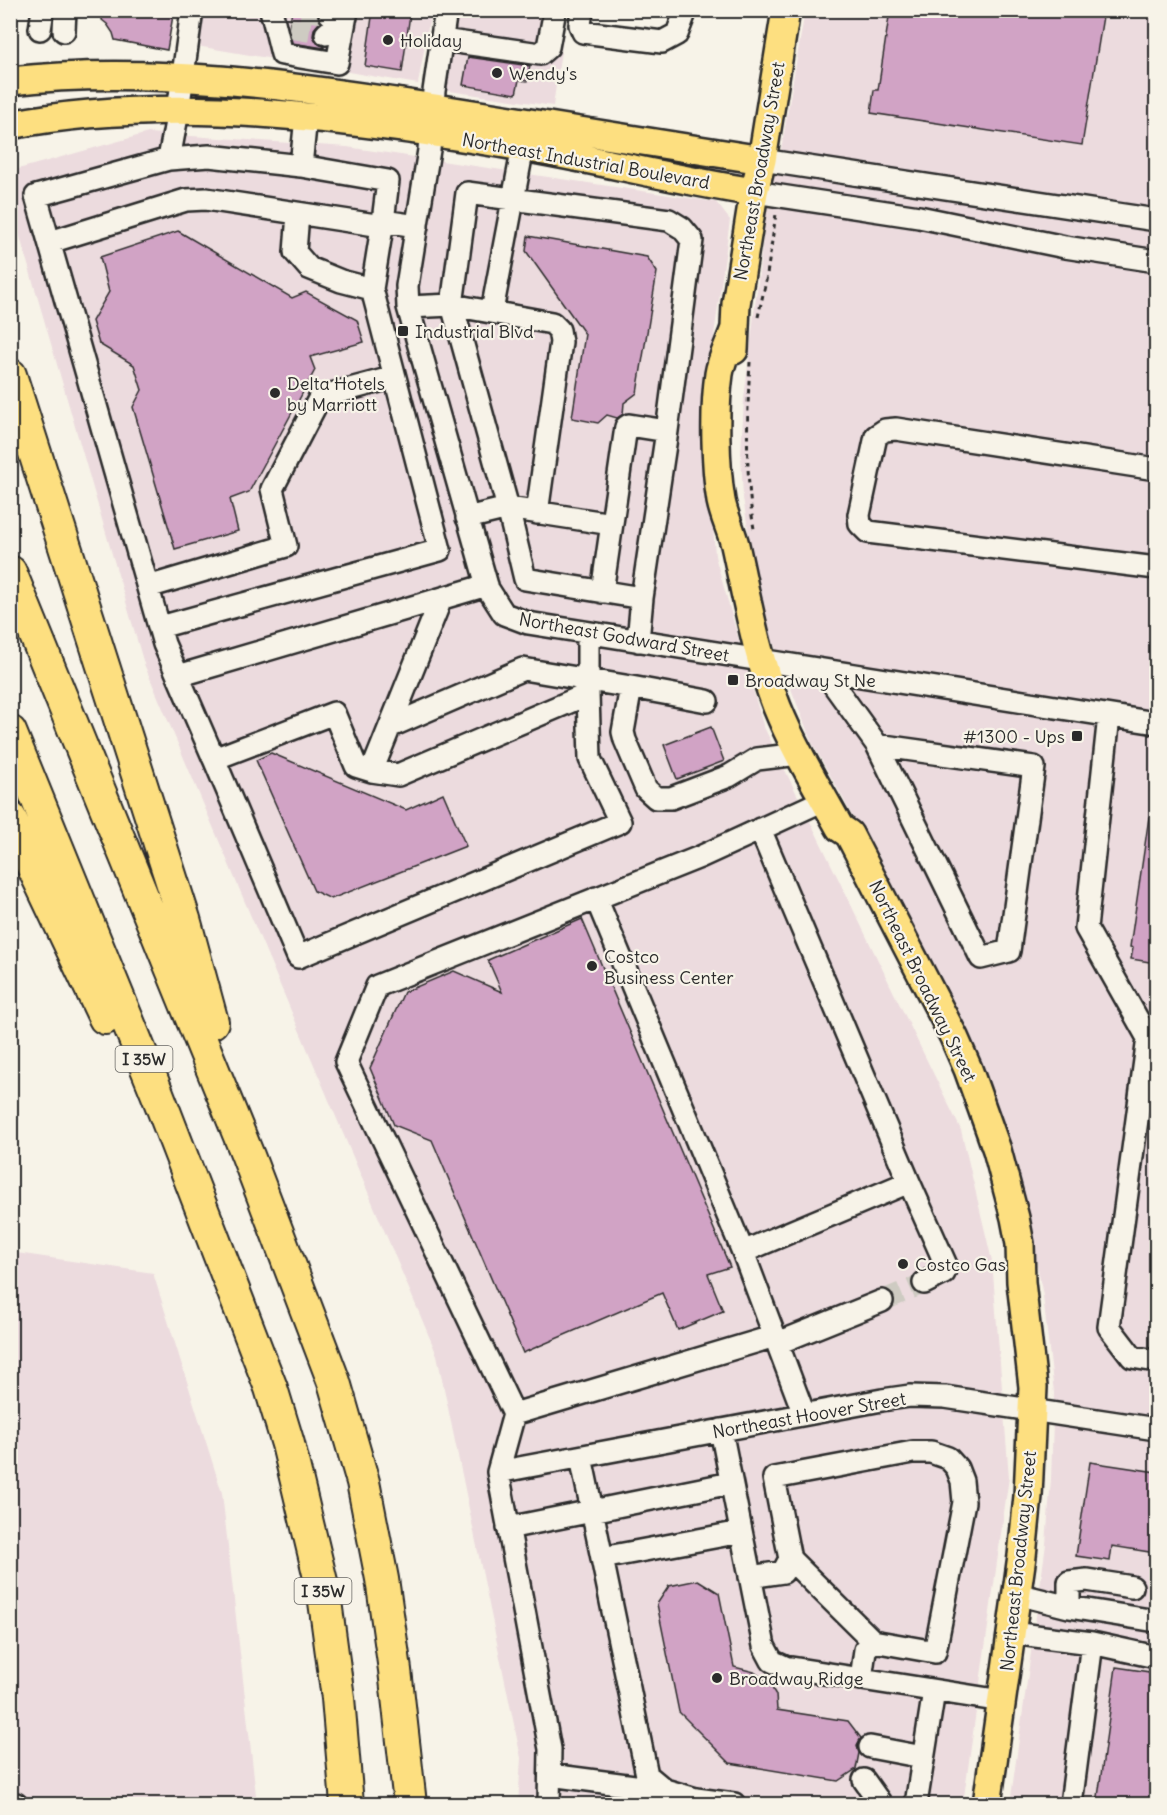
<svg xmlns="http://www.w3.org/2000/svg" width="1167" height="1815" viewBox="0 0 1167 1815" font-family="Delius,sans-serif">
  <rect width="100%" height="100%" fill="#f7f3e8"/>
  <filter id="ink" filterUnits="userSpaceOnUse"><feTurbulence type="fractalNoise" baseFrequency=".0167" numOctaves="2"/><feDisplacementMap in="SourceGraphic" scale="12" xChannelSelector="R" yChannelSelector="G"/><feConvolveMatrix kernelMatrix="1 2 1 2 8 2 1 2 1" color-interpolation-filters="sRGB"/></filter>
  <g filter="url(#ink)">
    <!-- built -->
    <path fill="#ecdbde" d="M203 11H431L418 84 197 46Z
      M454 11H567L553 106 442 90Z
      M805 11H1156V1804H1010L1046 1544 1051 1478 1054 1393 1043 1296 1033 1243 882 876 844 800 812 743 773 642 759 599 743 498 741 454 744 399 769 187 780 156Z
      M148 133 347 147 716 202 730 220 705 400 715 556 763 725 961 1130 992 1261 1009 1477 963 1804H518L521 1758 437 1355 144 664 11 206V171Z
      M10 1252 153 1273 222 1493 257 1804H11Z"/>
    <!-- building -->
    <path fill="#d1a3c5" stroke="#2b2b2b" stroke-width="1.5" d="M103 10H174L167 50 115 40 113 33 107 24 102 20Z
      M292 10H318V18L320 22 314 29 313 36 317 43 324 46V48L292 43 289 29Z
      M373 10 410 14 402 72 365 66Z
      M890 10H1104L1082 145 871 113 874 90H878Z
      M468 57 530 66 527 81 519 80 516 94 463 85Z
      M178 231 292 298 306 292 357 320 364 342 310 357 315 370 249 492 230 499 238 531 175 549 133 407 142 390 134 365 99 344 92 321 109 292 100 257Z
      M528 236 647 257 657 272 637 393 624 403 623 414 617 418 607 415 598 423 572 418 585 334 526 251Z
      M711 727 724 761 677 779 664 745Z
      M271 753 406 810 443 793 466 846 331 899 314 891 256 760Z
      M1149 817 1156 818V963L1131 959 1133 948 1130 947Z
      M582 919 730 1267 708 1274 723 1311 678 1330 662 1293 523 1353 432 1140 394 1125 370 1068 404 992 454 971 502 992 488 960Z
      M1090 1462 1156 1472V1553L1112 1546 1110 1561 1076 1556Z
      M698 1580 719 1593 734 1667 754 1672 769 1683 776 1695 777 1710 848 1721 861 1738 857 1745 859 1753 856 1769 838 1781 730 1763 679 1712 657 1604 669 1586Z
      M1116 1667 1156 1673V1804H1097Z"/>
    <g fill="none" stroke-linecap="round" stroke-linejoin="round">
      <!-- minor-tunnel -->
      <path stroke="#cecbc2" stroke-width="21" stroke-dasharray="21 10" stroke-linecap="butt" d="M301 10 330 14
        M289 28 326 34
        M882 1301 924 1283"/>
      <defs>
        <path id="minor" d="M192 10 178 111 169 159 36 196 164 644 178 676 487 585
          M271 10 282 54 337 63 347 10
          M446 10 434 91 429 150 407 286 408 307 488 589 504 614 528 623 1156 723
          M582 10 580 25 583 32 662 42 677 34 686 10
          M40 29 43 10
          M64 31 65 10
          M326 34 346 17 330 14
          M442 40 540 54 548 47 555 10
          M169 159 209 156 301 166 306 117
          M762 160 1156 220
          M301 166 388 181 383 221 417 226
          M754 192 919 217 1065 247 1156 261
          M298 214 295 252 309 268 341 281 372 289
          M50 242 186 200 206 199 382 226
          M408 307 452 305 552 323 559 330 561 342 537 513
          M492 311 523 147
          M1156 469 896 429 885 430 876 436 859 515 860 524 868 532 1156 568
          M467 518 508 508 525 579 642 598 667 431 692 240 682 228 669 220 467 193 452 305 508 508 612 524
          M148 587 286 546 272 489 320 397 395 377
          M602 592 626 427 629 425 667 431
          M160 627 440 550 372 289 383 221
          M638 641 642 598
          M823 670 877 745 981 958 1009 951 1034 767 877 745
          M178 676 214 759 334 713 356 766 372 771 441 599
          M707 701 631 687 623 732 625 740 646 789 656 798H671L729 776 757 759 799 754
          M1109 716 1086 928 1148 1038 1109 1327 1132 1357 1156 1361
          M391 726 523 669 631 687
          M214 759 298 957 620 822 590 759 588 694
          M372 771 398 775 588 694V633
          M596 898 743 1252 804 1414
          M909 1182 946 1265 944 1273 924 1283
          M743 1252 909 1182 760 829
          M775 1336 514 1414 346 1062 377 986 700 857 824 800
          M778 1343 882 1301
          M514 1414 498 1472 550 1749 549 1804
          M721 1430 764 1646 772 1661 785 1667 1002 1701
          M581 1457 647 1775 665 1790 696 1799 734 1804
          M498 1472 882 1400 910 1396 945 1397 1156 1429
          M508 1528 731 1483
          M602 1558 741 1532
          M790 1559 873 1641
          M750 1577 783 1572 790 1559 774 1478 913 1452H931L948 1458 957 1468 962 1481 964 1502 935 1652 873 1641 865 1650 861 1679
          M1017 1594 1069 1607 1156 1621
          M1069 1607V1582L1087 1580 1132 1587
          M1011 1633 1092 1643 1071 1804
          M1092 1643 1156 1657
          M870 1747 923 1757
          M550 1775 665 1790
          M864 1780 881 1804
          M10 1804H16
          M916 1804 934 1691"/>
        <path id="major" d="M10 81C152 65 295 86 435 108 544 125 653 143 762 160
          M10 125C177 93 356 119 522 147 599 160 676 180 754 192
          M734 331C729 345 721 360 719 374 714 410 715 465 721 501 724 516 731 530 735 545 747 599 756 654 777 707 794 749 818 788 840 828L849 834 954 1037 968 1069 997 1150 1015 1218 1020 1244 1021 1282 1033 1387 1028 1496 1022 1556 987 1804
          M734 350 736 304 754 192 762 160 786 10"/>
        <path id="highway" d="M10 375 184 919 212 1022
          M10 572 248 1156 334 1382 363 1482 382 1579 395 1670 410 1804
          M10 732 157 1093 271 1388 288 1444 324 1594 338 1698 347 1804
          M10 818 105 1018"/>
      </defs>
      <!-- minor casing -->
      <use href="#minor" stroke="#2b2b2b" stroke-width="26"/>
      <!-- major casing -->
      <use href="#major" stroke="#2b2b2b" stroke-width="32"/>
      <!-- highway casing -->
      <use href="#highway" stroke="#2b2b2b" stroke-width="36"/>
      <!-- path -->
      <path stroke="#2b2b2b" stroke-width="3" stroke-dasharray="4.5 4.5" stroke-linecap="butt" d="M758 317 766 281 776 214
        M750 362C747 417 745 474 754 529"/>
      <!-- minor -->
      <use href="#minor" stroke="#f7f3e8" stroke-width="21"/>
      <!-- major -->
      <use href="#major" stroke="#fddf80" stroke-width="27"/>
      <!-- highway -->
      <use href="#highway" stroke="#fddf80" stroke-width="32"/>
    </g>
  </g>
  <!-- markers -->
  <g fill="#2b2b2b" stroke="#f7f3e8" stroke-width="2">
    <circle cx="388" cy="40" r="6"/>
    <circle cx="497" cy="73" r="6"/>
    <rect x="397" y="325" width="12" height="12" rx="3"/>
    <circle cx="275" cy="393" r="6"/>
    <rect x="727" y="674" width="12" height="12" rx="3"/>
    <rect x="1071" y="730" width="12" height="12" rx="3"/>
    <circle cx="592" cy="966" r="6"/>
    <circle cx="903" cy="1264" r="6"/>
    <circle cx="717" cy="1678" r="6"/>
  </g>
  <g text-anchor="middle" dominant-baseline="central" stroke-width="4.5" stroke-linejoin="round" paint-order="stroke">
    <!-- shield labels -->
    <g fill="#f7f3e8" stroke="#686764" stroke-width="1.5">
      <rect x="115.5" y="1046" width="57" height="26" rx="4.5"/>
      <rect x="294.5" y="1578" width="57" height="26" rx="4.5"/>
    </g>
    <g font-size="16" font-weight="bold" fill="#2b2b2b">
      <text x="144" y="1059">I 35W</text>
      <text x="323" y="1591">I 35W</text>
    </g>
    <!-- poi labels -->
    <g font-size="18" fill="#2b2b2b" stroke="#f7f3e8" text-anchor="start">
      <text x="400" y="40">Holiday</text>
      <text x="509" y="73">Wendy's</text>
      <text x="415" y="331">Industrial Blvd</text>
      <text x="287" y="383">Delta Hotels<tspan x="287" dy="21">by Marriott</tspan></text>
      <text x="745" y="680">Broadway St Ne</text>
      <text x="1065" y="736" text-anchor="end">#1300 - Ups</text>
      <text x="604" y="956">Costco<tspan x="604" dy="21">Business Center</tspan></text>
      <text x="915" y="1264">Costco Gas</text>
      <text x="729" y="1678">Broadway Ridge</text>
    </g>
    <!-- street labels -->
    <g font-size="18" fill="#2b2b2b" stroke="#f7f3e8">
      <text transform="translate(586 161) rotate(10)">Northeast Industrial Boulevard</text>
      <text transform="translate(759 171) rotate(-80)">Northeast Broadway Street</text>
      <text transform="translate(624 637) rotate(10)">Northeast Godward Street</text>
      <text transform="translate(923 981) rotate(64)">Northeast Broadway Street</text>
      <text transform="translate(809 1415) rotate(-10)">Northeast Hoover Street</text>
      <text transform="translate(1018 1561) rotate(-84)">Northeast Broadway Street</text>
    </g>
  </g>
  <!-- margin -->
  <rect width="1167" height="1815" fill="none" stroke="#f7f3e8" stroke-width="36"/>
  <rect x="18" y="18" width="1131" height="1779" fill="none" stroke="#2b2b2b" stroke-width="2" filter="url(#ink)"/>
</svg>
